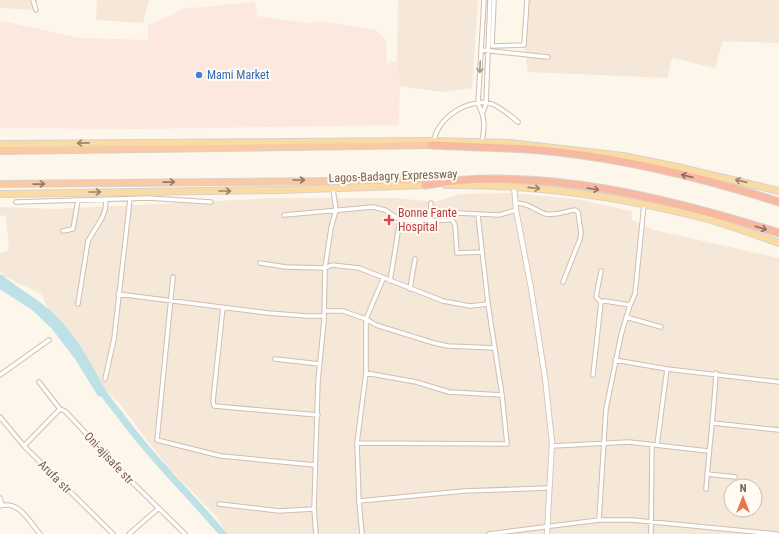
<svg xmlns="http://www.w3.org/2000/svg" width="779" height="534" viewBox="0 0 779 534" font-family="'Roboto Condensed',sans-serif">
  <rect width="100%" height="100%" fill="#fdf6eb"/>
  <!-- residential -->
  <path fill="#f5e8d9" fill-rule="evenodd" d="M0 0H37L36 10 0 8Z
    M97 0H149L143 23 96 20Z
    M398 0H478L472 88 442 92 400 86 397 61Z
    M527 0H779V43L723 41 715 68 672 58 667 78 528 72 524 45Z
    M512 193 575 199 632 211V220L654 230 779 258V534H227L217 517 166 465 119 403 93 378 56 324 41 294 4 276 0 271V253L9 250 6 216 0 215V207L54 209 275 198H396L435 202 460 194ZM731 486H755V510H731Z"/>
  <!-- commercial -->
  <path fill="#fde8df" d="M255 2 257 16 308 23 321 21 376 30 386 41 387 64 397 61 400 86 399 125 139 129 0 128V24L2 21 80 38 148 40V25L173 15 180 9Z"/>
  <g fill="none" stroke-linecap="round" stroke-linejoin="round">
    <!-- river -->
    <path stroke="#bee1e8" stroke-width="7" d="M0 278C18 293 39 303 55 320 75 341 87 363 100 387 105 398 116 409 123 419 153 460 190 495 223 534
      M0 285 34 307 55 327 78 357 100 393"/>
    <defs>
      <path id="minor" d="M33 0 36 10
        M494 0 492 46 524 45 527 0
        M481 50 548 57
        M483 112 486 104 490 0
        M434 141C437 118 469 97 492 104 502 108 510 116 518 122
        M482 141C485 127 485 117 478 104L484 0
        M16 202 148 198 211 202
        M516 203C530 203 535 211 546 214 558 216 565 211 575 210L578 212 581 233 580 239 563 282
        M284 215 373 207 385 210 400 220 419 221 449 220 458 213 499 215 516 210
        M452 220 455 225 457 253 482 252
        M430 221 431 203
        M63 231 73 229 78 200
        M260 263 286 267 325 268 332 265 359 268 443 301 470 306 488 304
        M173 277 157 440 221 456 315 465
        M390 281 400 220
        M410 289 415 259
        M118 294 268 313 307 316H324
        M601 302 596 297 601 271
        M78 304 88 241 102 218 105 210 106 200
        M223 307 213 401 214 406 318 415
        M324 311H343L366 319 376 325 434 343 448 346 495 348
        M626 317 661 327
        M275 359 320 364
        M615 360 667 369 779 382
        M366 373 416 382 449 392 502 395
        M0 375 49 340
        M593 375 601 302 605 301 630 305
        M105 379 114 339 130 199
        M39 382 60 409 65 411 131 481 185 534
        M0 417 24 446 113 534
        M713 423 779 430
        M357 443 507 444 502 395 488 304 478 215
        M657 445 667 369
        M24 446 60 409
        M552 446 629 442 708 451
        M707 474 735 477
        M706 489C709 450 714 412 716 373
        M0 498 2 505
        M359 501 464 491 549 488
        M219 504 279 511 314 509
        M0 506C19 500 29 521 40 534
        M599 520 606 409 621 335 630 305 635 294 644 204
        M129 534 159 508
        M316 534 314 509 318 381 324 321 325 268 331 228 336 210 333 189
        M362 534 359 501 357 443 366 373V319L383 279
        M489 534 599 520H632L777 534
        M651 534 652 445"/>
      <path id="tertiary" d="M514 186 516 210 531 288 545 378 552 442 547 534"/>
      <path id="primary" d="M0 144 434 141 510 143 623 156 677 167 779 191
        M446 185C533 184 619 196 704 218 729 225 754 234 779 243
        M0 194 280 190 428 185"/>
      <path id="trunk" d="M0 151 431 145
        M0 184 448 180"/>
      <path id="motorway" d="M431 145C473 147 516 147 558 152 632 160 707 179 779 202
        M425 185C539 165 670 199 779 233"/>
    </defs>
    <!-- minor casing -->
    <use href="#minor" stroke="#d0beaf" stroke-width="5.5"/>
    <!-- tertiary casing -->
    <use href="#tertiary" stroke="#d0beaf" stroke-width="6"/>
    <!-- primary casing -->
    <use href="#primary" stroke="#d9d2cd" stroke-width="8"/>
    <!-- trunk casing -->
    <use href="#trunk" stroke="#d9d2cd" stroke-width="8"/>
    <!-- motorway casing -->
    <use href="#motorway" stroke="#d9d2cd" stroke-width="9"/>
    <!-- minor -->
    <use href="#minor" stroke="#fff" stroke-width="3.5"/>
    <!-- tertiary -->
    <use href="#tertiary" stroke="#fff" stroke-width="4.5"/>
    <!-- primary -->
    <use href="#primary" stroke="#fbdba4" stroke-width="6"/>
    <!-- trunk -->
    <use href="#trunk" stroke="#f9caa3" stroke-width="6"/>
    <!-- motorway -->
    <use href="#motorway" stroke="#f7b9a2" stroke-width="7"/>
  </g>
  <!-- one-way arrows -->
  <defs><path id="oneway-shaft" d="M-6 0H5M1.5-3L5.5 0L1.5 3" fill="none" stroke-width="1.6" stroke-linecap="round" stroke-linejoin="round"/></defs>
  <use stroke="#a8968b" href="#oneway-shaft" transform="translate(480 67) rotate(93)"/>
  <g stroke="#a08367">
    <use href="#oneway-shaft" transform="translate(83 143) rotate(179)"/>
    <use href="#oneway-shaft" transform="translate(741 181) rotate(-167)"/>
    <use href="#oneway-shaft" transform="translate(534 188) rotate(6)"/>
    <use href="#oneway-shaft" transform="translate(225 191)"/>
    <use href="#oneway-shaft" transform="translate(95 192)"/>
  </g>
  <g stroke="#926f5e">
    <use href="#oneway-shaft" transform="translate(687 176) rotate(-167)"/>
    <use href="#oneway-shaft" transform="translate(593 189) rotate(9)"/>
    <use href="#oneway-shaft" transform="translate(761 228) rotate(17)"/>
  </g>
  <g stroke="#997862">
    <use href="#oneway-shaft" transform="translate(299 180)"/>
    <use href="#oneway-shaft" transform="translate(169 182) rotate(-1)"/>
    <use href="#oneway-shaft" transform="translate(39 184) rotate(-1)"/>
  </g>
  <!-- markers -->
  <circle fill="#3f7fe0" stroke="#fffaf2" stroke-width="1.5" cx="199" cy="75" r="4"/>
  <path fill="#e0444e" stroke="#fffaf2" stroke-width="1.5" d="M387 214h4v4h4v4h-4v4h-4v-4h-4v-4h4z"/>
  <g text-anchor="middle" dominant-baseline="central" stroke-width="4" stroke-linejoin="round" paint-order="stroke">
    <!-- shop labels -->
    <g font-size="12" fill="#366cbe" stroke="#fffaf2" text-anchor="start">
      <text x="207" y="75">Mami Market</text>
    </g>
    <!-- street labels -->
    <g font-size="12" fill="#795d4d" stroke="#fffaf2">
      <text transform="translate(393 176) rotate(-2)">Lagos-Badagry Expressway</text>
      <text transform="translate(109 458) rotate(47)">Oni-ajisafe str</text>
      <text transform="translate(55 477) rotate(45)">Arufa str</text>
    </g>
    <!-- health labels -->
    <g font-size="12" fill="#be3a42" stroke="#fffaf2" text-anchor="start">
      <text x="398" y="213">Bonne Fante<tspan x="398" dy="14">Hospital</tspan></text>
    </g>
  </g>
  <!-- north arrow -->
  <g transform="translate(743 498)"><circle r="19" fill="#fffaf2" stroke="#c9bbb0"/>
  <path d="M0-3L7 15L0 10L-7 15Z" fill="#e77350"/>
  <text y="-6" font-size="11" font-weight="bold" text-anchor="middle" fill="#795d4d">N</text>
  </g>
</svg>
